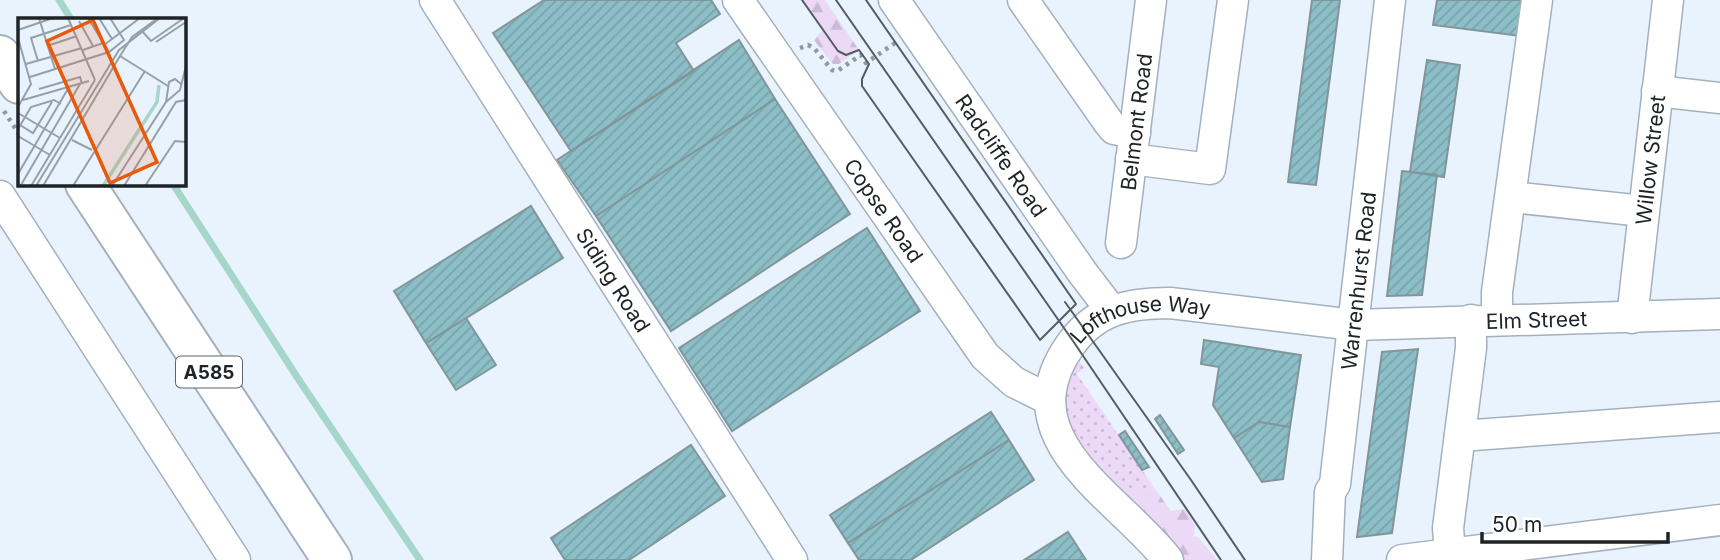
<svg xmlns="http://www.w3.org/2000/svg" width="1720" height="560" viewBox="0 0 1720 560" font-family="Inter,sans-serif">
  <defs>
    <pattern id="grass-dots" width="8" height="8" patternUnits="userSpaceOnUse" patternTransform="scale(1.75)"><rect width="8" height="8" fill="#ecd9f8"/><path d="M2 2h.1M6 6h.1" fill="none" stroke="#cabad5" stroke-width="1.8" stroke-linecap="round"/></pattern>
    <pattern id="forest-firs" width="22" height="20" patternUnits="userSpaceOnUse" patternTransform="scale(1.75)"><rect width="22" height="20" fill="#ecd9f8"/><path d="M5 1l3.5 6h-7zM16 11l3.5 6h-7z" fill="#cabad5"/></pattern>
    <pattern id="building-hatch" width="6" height="6" patternUnits="userSpaceOnUse" patternTransform="scale(1.75)"><rect width="6" height="6" fill="#8cbec7"/><path d="M-1 1l2-2M0 6l6-6M5 7l2-2" fill="none" stroke="#78a3ab"/></pattern>
  </defs>
  <rect width="100%" height="100%" fill="#e8f3fd"/>
  <!-- grass -->
  <path fill="url(#grass-dots)" d="M1079 362 1085 367 1077 374 1156 490 1145 489 1128 500C1092 465 1042 413 1079 362Z"/>
  <!-- forest -->
  <path fill="url(#forest-firs)" d="M802 0H825L859 50 839 64H833L814 40 823 30Z
    M1145 489 1156 490 1171 511 1185 509 1195 526 1194 536 1199 538 1217 560H1182L1128 500 1134 491Z"/>
  <g fill="none" stroke-linecap="round" stroke-linejoin="round">
    <!-- stream -->
    <path stroke="#a6d6c9" stroke-width="7" d="M59 0 71 19
      M173 184 297 377 420 560"/>
  </g>
  <!-- building -->
  <path fill="url(#building-hatch)" stroke="#829699" stroke-width="2" d="M544 0H711L720 14 676 43 694 71 571 151 493 33Z
    M1312 0H1340L1316 185 1288 182Z
    M1437 0H1524L1520 36 1433 25Z
    M739 40 775 99 596 216 557 160Z
    M1427 60 1460 65 1444 177 1410 172Z
    M775 99 850 214 671 331 596 216Z
    M1402 171 1437 175 1422 295 1387 296Z
    M531 206 563 258 426 343 394 291Z
    M867 228 920 311 732 431 679 348Z
    M466 318 496 365 456 390 426 343Z
    M1204 340 1301 355 1290 427 1259 422 1234 438 1213 405 1219 367 1201 364Z
    M1418 349 1392 533 1357 537 1382 352Z
    M991 412 1009 440 848 543 830 515Z
    M1160 415 1184 450 1178 454 1155 419Z
    M1259 422 1290 427 1283 479 1262 482 1234 438Z
    M1125 431 1149 467 1142 470 1119 435Z
    M1009 440 1034 480 911 560H859L848 543Z
    M691 445 725 496 629 560H565L551 538Z
    M1068 532 1086 560H1024Z"/>
  <g fill="none" stroke-linecap="round" stroke-linejoin="round">
    <defs>
      <g id="minor">
        <path id="s1" d="M435 0 792 560"/>
        <path id="s2" d="M738 0 985 356 1014 382 1050 400"/>
        <path id="s3" d="M894 0 1082 272 1111 310"/>
        <path d="M1023 0 1109 123 1114 129 1135 133"/>
        <path d="M1657 91 1720 98"/>
        <path d="M1131 159 1210 169 1233 0"/>
        <path d="M0 196 235 560"/>
        <path d="M1512 197 1643 211"/>
        <path id="s4" d="M1121 243 1151 0"/>
        <path id="s5" d="M1632 318 1668 0"/>
        <path d="M1497 320V292L1537 0"/>
        <path d="M1460 436 1720 417"/>
        <path d="M1450 553 1448 528 1471 348V320"/>
        <path id="s6" d="M1168 560C1119 496 1003 439 1071 344 1096 309 1130 303 1170 303L1354 325 1720 314"/>
        <path id="s7" d="M1327 560 1330 492 1335 484 1390 0"/>
        <path d="M1402 560 1720 520"/>
      </g>
      <path id="highway" d="M0 55 19 84
        M85 184 332 560"/>
    </defs>
    <!-- minor casing -->
    <use href="#minor" stroke="#a4b1bd" stroke-width="33"/>
    <!-- highway casing -->
    <use href="#highway" stroke="#a4b1bd" stroke-width="42"/>
    <!-- path -->
    <path stroke="#9099a0" stroke-width="4.5" stroke-dasharray="3.5 5" stroke-linecap="butt" d="M800 48 808 45 814 48 832 70 837 71 861 55 866 63 895 43
      M4 111 19 134"/>
    <!-- minor -->
    <use href="#minor" stroke="#fff" stroke-width="30"/>
    <!-- highway -->
    <use href="#highway" stroke="#fff" stroke-width="38"/>
    <!-- tram -->
    <path stroke="#555c62" stroke-width="2" d="M802 0 838 51 846 55 859 50 869 64 862 79V86L1040 340 1076 304 866 0
      M836 0 1073 341 1221 560
      M1065 302 1191 480 1245 560"/>
  </g>
  <g text-anchor="middle" dominant-baseline="central" stroke-width="5" stroke-linejoin="round" paint-order="stroke">
    <!-- shield labels -->
    <rect fill="#fff" stroke="#626568" stroke-width="2" x="176" y="356.5" width="66" height="31" rx="5"/>
    <g font-size="19" font-weight="bold" fill="#1e2327">
      <text x="209" y="372">A585</text>
    </g>
    <!-- street labels -->
    <g font-size="21" fill="#1e2327" stroke="#fff">
      <text stroke="none"><textPath href="#s4" startOffset="122">Belmont Road</textPath></text>
      <text stroke="none"><textPath href="#s3" startOffset="189">Radcliffe Road</textPath></text>
      <text stroke="none"><textPath href="#s5" startOffset="159">Willow Street</textPath></text>
      <text stroke="none"><textPath href="#s2" startOffset="256">Copse Road</textPath></text>
      <text stroke="none"><textPath href="#s1" startOffset="332">Siding Road</textPath></text>
      <text stroke="none"><textPath href="#s7" startOffset="282">Warrenhurst Road</textPath></text>
      <text stroke="none"><textPath href="#s6" startOffset="744">Elm Street</textPath></text>
      <text stroke="none"><textPath href="#s6" startOffset="343">Lofthouse Way</textPath></text>
    </g>
  </g>
  <!-- overview -->
  <g transform="translate(18 18)">
    <rect width="168" height="168" fill="#e8f3fd"/>
    <path fill="none" stroke="#a6d6c9" stroke-width="3.5" d="M85 168 139 84 141 67"/>
    <path fill="none" stroke="#97a0a7" stroke-width="2" d="M21 0 37 51M50 0 77 62M70 0 91 34M81 0 94 21M61 3 75 28M0 12 35 0M123 12 133 23 166 0M0 20 13 66 0 89M138 24 168 4M86 27 122 0M29 28 59 18M65 32 85 25M102 38 150 68M102 38 114 19 140 0M20 43 13 20 53 7M8 46 64 30M12 59 91 34 106 22 92 0M21 71 62 59 64 66M5 82 71 63M148 84 151 64 157 61 163 66M0 95 42 120M2 107 15 115 34 84M0 111 13 89 36 82 43 86M0 118 32 137M54 122 74 132M0 156 51 69M3 167 62 66M13 168 77 62M18 168 101 32 142 0M25 168 102 38M55 168 127 53M94 168 148 84 162 72 168 48M106 168 158 84 168 82M127 168 157 123 168 124"/>
    <path fill="#e8590c" fill-opacity="0.15" stroke="#e8590c" stroke-width="3.5" d="M75 2 139 144 92 165 29 23Z"/>
    <rect width="168" height="168" fill="none" stroke="#1e2327" stroke-width="3.5"/>
  </g>
  <!-- scale -->
  <path d="M1482 532v10h186v-10" fill="none" stroke="#1e2327" stroke-width="3.5"/>
  <text x="1492" y="532" font-size="21" fill="#1e2327" stroke="#ffffff" stroke-width="5" paint-order="stroke">50 m</text>
</svg>
